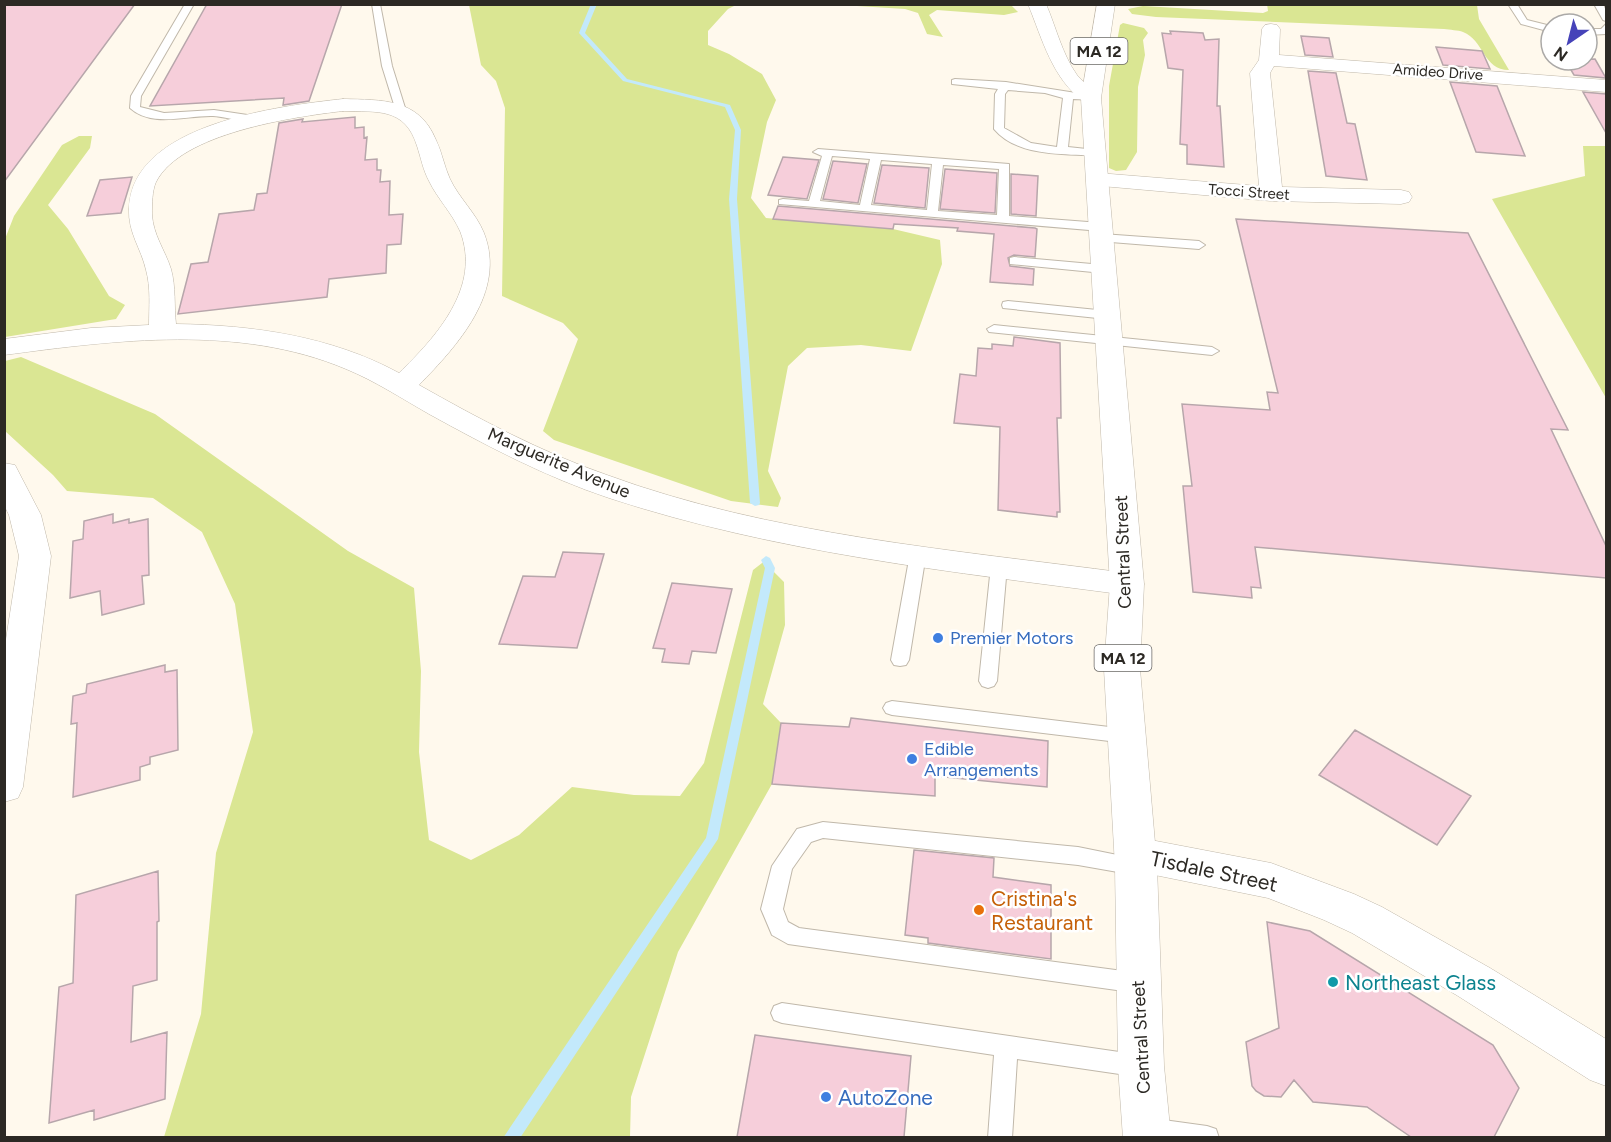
<svg xmlns="http://www.w3.org/2000/svg" width="1611" height="1142" viewBox="0 0 1611 1142" font-family="Figtree,sans-serif">
  <rect width="100%" height="100%" fill="#fff9ed"/>
  <!-- green -->
  <path fill="#dae693" d="M1267 4 1477 5 1479 19 1509 70C1483 70 1484 40 1463 32 1458 30 1450 30 1444 29L1156 17 1132 14 1128 9 1143 6 1263 13 1268 11Z
    M469 5H736L728 9 708 31V45L729 54 762 74 776 100 767 122 751 198 766 218 893 229 940 240 942 264 911 351 861 345 807 348 788 366 768 471 781 498 778 507 731 501 554 440 543 431 578 339 563 323 502 296 505 108 496 81 481 65Z
    M1011 5 1018 12 1004 15 937 10 929 15 943 37 927 34 918 13 905 9 841 5Z
    M1123 23 1144 28 1148 33 1143 40 1145 55 1138 87 1137 152 1126 170 1116 171 1109 168V86L1120 25Z
    M79 136H92L90 148 48 205 68 229 109 296 125 305 116 319 5 337V239L14 216 62 145Z
    M1583 146H1606V398L1492 199 1585 176Z
    M21 357 155 414 348 551 414 588 421 671 419 752 429 840 471 860 519 835 572 787 634 795 680 796 704 763 753 570 766 560 770 568 784 582 785 625 763 704 781 723 772 784 678 952 631 1097 630 1137H164L201 1014 216 853 253 732 235 604 202 532 153 498 67 491 53 475 5 431V361Z"/>
  <g fill="none" stroke-linecap="round" stroke-linejoin="round">
    <!-- stream -->
    <path fill="#c3e9fb" fill-rule="evenodd" d="M591 4H597L585 33 627 79 730 105 741 130 737 199 760 503 759 505 755 506 750 503 729 199 735 130 725 107 623 81 579 33Z
      M766 556 770 558 775 568 718 839 520 1138H503L706 838 765 568 761 560Z"/>
  </g>
  <!-- building -->
  <path fill="#f6ceda" stroke="#b7a6ab" stroke-width="1.5" d="M4 4H135L4 182Z
    M207 4H342L309 101 283 105 284 98 150 106Z
    M1170 31 1203 33 1205 40 1219 39 1217 106H1220L1224 167 1187 164V145L1180 144 1183 70 1168 68 1162 33 1171 34Z
    M1301 36 1329 38 1333 57 1305 55Z
    M1436 47 1482 51 1490 69 1443 65Z
    M1595 59 1606 78 1574 75 1565 60Z
    M1308 71 1336 73 1347 123 1355 124 1367 180 1326 176Z
    M1450 82 1497 86 1525 156 1476 152Z
    M1583 92 1606 94V133Z
    M355 117V128L364 127V138L367 137 365 160 377 159V170H381L380 182 390 181 389 215 403 214 401 244 387 245 386 273 329 279 327 297 178 314 191 264 208 262 219 214 254 210 257 194 267 193 279 123 303 119 302 122Z
    M783 157 819 160 807 199 768 195Z
    M833 161 867 164 858 203 823 199Z
    M882 165 929 168 925 208 874 203Z
    M945 169 997 173 995 213 940 209Z
    M1011 174 1038 176 1036 216 1011 214Z
    M132 177 121 213 87 216 100 180Z
    M778 206 1035 228 1037 229 1035 257 1014 255 1008 258 1010 266 1034 269 1033 285 990 282 994 234 957 231 958 228 894 224 893 229 773 219Z
    M1236 219 1468 233 1568 430 1551 429 1606 546V578L1255 547 1261 588 1251 587 1252 598 1193 592 1183 486H1192L1182 404 1270 410 1267 392 1278 393Z
    M1014 337 1060 343 1061 418H1057L1060 512H1057V517L998 510 1000 427 954 423 960 374 976 376 978 348 992 349V344L1013 346Z
    M113 514V523L129 519V523L148 519 149 575 142 576 144 604 102 615 100 591 70 598 73 541 83 539 84 521Z
    M563 552 604 554 577 648 499 644 523 576 555 577Z
    M672 583 732 589 716 653 692 651 689 664 662 662 665 649 653 648Z
    M165 665V672L177 670 178 750 150 757V764L140 767V780L73 797 77 723 71 724 73 696 86 693 87 684Z
    M851 718 1048 741 1047 787 935 776V796L772 784 781 723 849 727Z
    M1355 730 1471 796 1437 845 1319 775Z
    M914 850 994 858 993 877 1051 885V959L928 943V938L905 935Z
    M158 871 159 921 157 922V980L133 986 131 1042 167 1032 165 1099 94 1120V1110L49 1123 59 987 73 983 76 895Z
    M1267 922 1310 931 1493 1045 1519 1088 1494 1137H1411L1367 1107 1313 1102 1294 1080 1281 1097 1264 1096 1256 1091 1252 1086 1246 1042 1279 1028Z
    M755 1035 911 1056 904 1137H737Z"/>
  <g fill="none" stroke-linecap="round" stroke-linejoin="round">
    <defs>
      <path id="lane" d="M185 4H194L141 96 140 107 164 113 214 110 261 117V121C246 124 229 117 213 116 187 115 152 128 130 108L131 96Z
        M372 4H380L392 66 406 111 405 113 396 111 382 66Z
        M1508 4H1517L1527 20 1551 26V32L1521 24Z
        M1594 4H1603L1606 11V21L1603 20Z
        M1606 24V34L1587 35V29H1601Z
        M955 79 1006 82 1095 96V100L1073 99 1068 147 1096 150 1101 153 1096 156C1062 153 1018 157 994 129L995 94 998 89 952 84V80ZM1008 90 1045 93 1063 98 1057 147 1031 143 1004 128 1005 94Z
        M818 149 1009 164V216L1101 223 1107 227 1101 231 779 204V200L783 199 809 201 822 156 813 152ZM832 156 870 159 860 205 820 201ZM881 160 932 164 927 210 871 205ZM943 165 999 169 997 215 938 211Z
        M1102 234 1199 241 1205 245 1199 249 1098 241V235Z
        M1014 257 1103 265 1109 269 1103 273 1010 264V258Z
        M1008 301 1107 311 1114 315 1107 319 1003 308 1002 305 1003 302Z
        M994 325 1212 347 1219 351 1212 355 989 332 987 329Z
        M918 549 924 550 926 554 909 660 906 665 900 666 894 665 891 660 910 554 912 550Z
        M999 560 1005 562 1007 566 997 681 994 686 988 688 982 686 979 681 991 566 993 562Z
        M892 701 1126 729 1133 731 1135 736 1133 741 1126 743 892 715 886 713 883 708 886 703Z
        M823 822 1078 847 1142 860 1145 866 1142 872 1135 875 1078 865 823 838 811 842 792 869 783 909 788 922 799 928 1138 973 1146 976 1149 983 1146 990 1138 993 788 944 772 935 761 909 772 866 797 829Z
        M782 1003 1140 1055 1148 1058 1152 1066 1148 1074 1140 1077 1017 1059 1012 1138H988L994 1055 782 1023 774 1020 771 1013 774 1006Z
        M1149 1118 1207 1126 1216 1129 1219 1138H1140L1137 1130 1140 1121Z"/>
      <path id="street" d="M1028 4H1046C1056 27 1062 54 1077 75 1084 84 1095 89 1101 98L1098 102H1084C1052 78 1043 41 1028 4Z
        M1271 24 1277 25 1280 29 1279 55 1606 80V92L1274 66 1270 73 1282 187 1401 190 1409 192 1412 197 1409 202 1401 204 1271 201 1090 185 1087 180 1090 175 1098 173 1259 186 1250 73 1259 60 1262 29 1265 25Z
        M343 99C382 100 419 98 436 140 442 152 444 166 450 179 459 198 476 213 484 233 507 292 457 346 419 385 479 419 541 452 607 475 770 535 955 550 1127 573L1139 576 1144 584 1139 592 1127 595C953 572 777 553 609 498 546 477 487 446 429 414 401 398 375 381 346 369 239 324 117 340 4 355V339L91 328 149 325C149 307 151 288 146 270 141 248 128 233 129 209 131 124 279 106 343 99ZM343 111C377 112 405 107 417 146 421 158 423 170 429 181 437 198 452 213 460 231 482 287 436 337 399 373 331 336 252 325 176 324 174 306 176 287 171 269 165 250 153 235 152 214 152 204 152 191 156 182 181 133 293 117 343 111Z
        M4 463 15 465 41 515 51 556 23 787 18 798 4 802V652L19 556 9 515 4 505Z
        M1135 837 1271 863 1354 894 1382 907 1490 968 1606 1039V1086L1590 1080 1458 996 1352 933 1324 920 1268 898 1135 871 1121 866 1115 854 1121 842Z"/>
      <path id="primary" d="M1097 4H1115L1101 98 1144 584 1140 669 1157 866 1164 1066 1171 1138H1123L1118 1066 1115 866 1104 669 1110 584 1081 98Z"/>
    </defs>
    <!-- lane casing -->
    <use href="#lane" stroke="#c0b8aa" stroke-width="2"/>
    <!-- street casing -->
    <use href="#street" stroke="#c0b8aa" stroke-width="1"/>
    <!-- primary casing -->
    <use href="#primary" stroke="#c0b8aa" stroke-width="1"/>
    <!-- lane -->
    <use href="#lane" fill="#fff" fill-rule="evenodd"/>
    <!-- street -->
    <use href="#street" fill="#fff" fill-rule="evenodd"/>
    <!-- primary -->
    <use href="#primary" fill="#fff" fill-rule="evenodd"/>
  </g>
  <!-- markers -->
  <g fill="#3f7fe0" stroke="#fff" stroke-width="2">
    <circle cx="938" cy="638" r="6"/>
    <circle cx="912" cy="759" r="6"/>
    <circle cx="826" cy="1097" r="6"/>
  </g>
  <circle fill="#e8710a" stroke="#fff" stroke-width="2" cx="979" cy="910" r="6"/>
  <circle fill="#0f9aa8" stroke="#fff" stroke-width="2" cx="1333" cy="982" r="6"/>
  <g text-anchor="middle" dominant-baseline="central" stroke-width="5" stroke-linejoin="round" paint-order="stroke">
    <!-- far-street labels -->
    <g font-size="15" fill="#2c2924" stroke="#fff">
      <text transform="translate(1438 72) rotate(4)">Amideo Drive</text>
      <text transform="translate(1249 192) rotate(4)">Tocci Street</text>
    </g>
    <!-- shield labels -->
    <g fill="#fff" stroke="#6b6966" stroke-width="1.5">
      <rect x="1070.5" y="38" width="57" height="26" rx="4.5"/>
      <rect x="1094.5" y="645" width="57" height="26" rx="4.5"/>
    </g>
    <g font-size="16" font-weight="bold" fill="#2c2924">
      <text x="1099" y="51">MA 12</text>
      <text x="1123" y="658">MA 12</text>
    </g>
    <!-- street labels -->
    <g font-size="18" fill="#2c2924" stroke="#fff">
      <text transform="translate(559 463) rotate(23)">Marguerite Avenue</text>
      <text transform="translate(1123 552) rotate(-92)">Central Street</text>
      <text transform="translate(1141 1037) rotate(-93)">Central Street</text>
    </g>
    <!-- shop labels -->
    <g font-size="18" fill="#366cbe" stroke="#fff" text-anchor="start">
      <text x="950" y="638">Premier Motors</text>
      <text x="924" y="749">Edible<tspan x="924" dy="21">Arrangements</tspan></text>
    </g>
    <!-- near-street labels -->
    <g font-size="21" fill="#2c2924" stroke="#fff">
      <text transform="translate(1214 871) rotate(12)">Tisdale Street</text>
    </g>
    <!-- near-food labels -->
    <g font-size="21" fill="#c56008" stroke="#fff" text-anchor="start">
      <text x="991" y="898">Cristina's<tspan x="991" dy="24">Restaurant</tspan></text>
    </g>
    <!-- near-culture labels -->
    <g font-size="21" fill="#0d838f" stroke="#fff" text-anchor="start">
      <text x="1345" y="982">Northeast Glass</text>
    </g>
    <!-- near-shop labels -->
    <g font-size="21" fill="#366cbe" stroke="#fff" text-anchor="start">
      <text x="838" y="1097">AutoZone</text>
    </g>
  </g>
  <!-- border -->
  <rect width="1611" height="1142" fill="none" stroke="#2c2924" stroke-width="12"/>
  <!-- north arrow -->
  <g transform="translate(1569 42) rotate(215)"><circle r="28" fill="#ffffff" stroke="#aba9a7" stroke-width="1.5"/>
  <path d="M0-4.5L10 22L0 15L-10 22Z" fill="#4643b9"/>
  <text y="-9" font-size="16" font-weight="bold" text-anchor="middle" fill="#2c2924">N</text>
  </g>
</svg>
